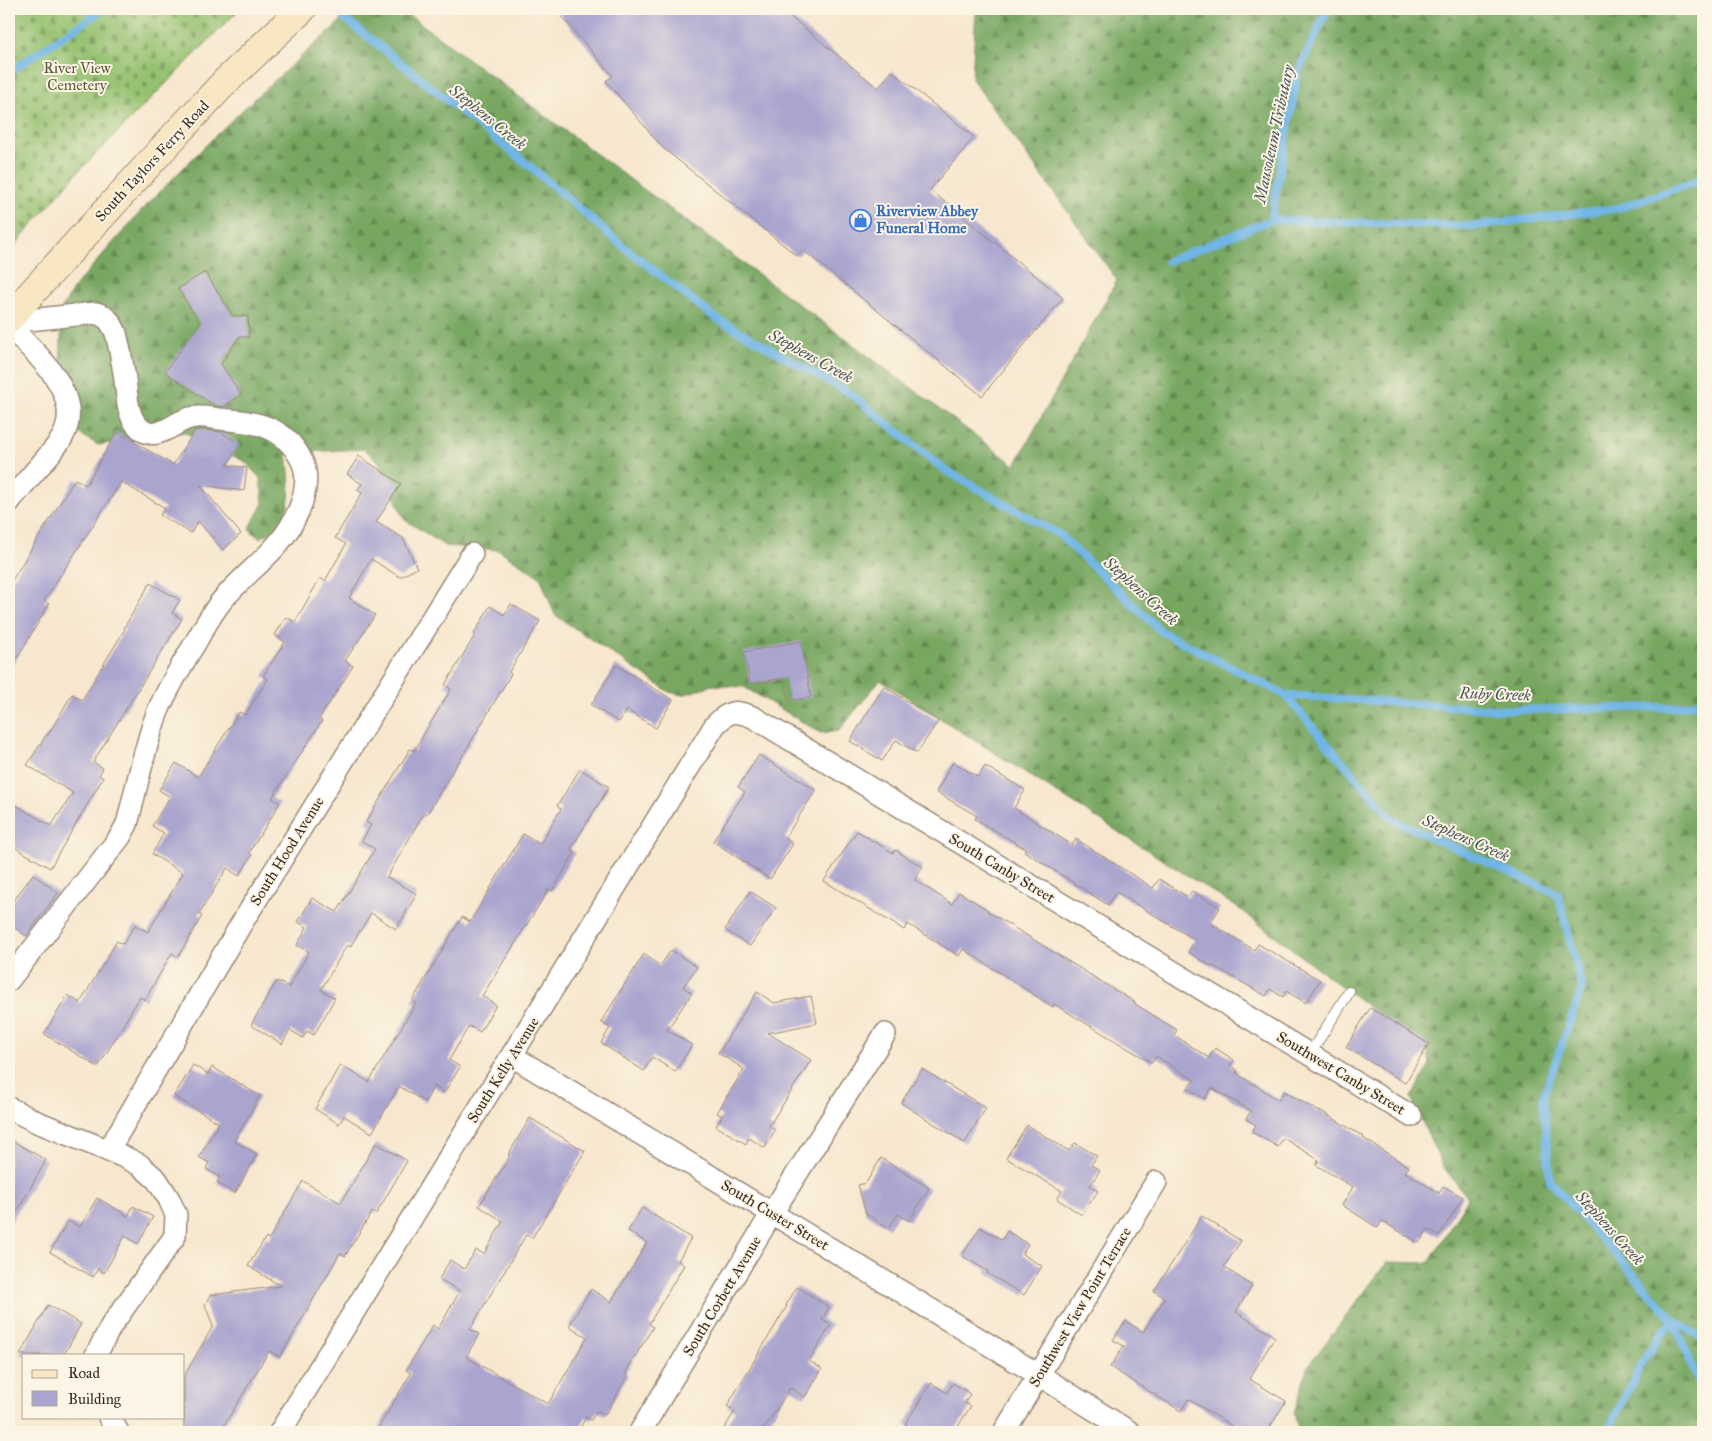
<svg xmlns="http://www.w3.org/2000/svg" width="1712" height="1441" viewBox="0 0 1712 1441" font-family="'IM FELL Great Primer',serif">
  <defs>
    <pattern id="forest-firs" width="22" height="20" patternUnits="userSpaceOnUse" patternTransform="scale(1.25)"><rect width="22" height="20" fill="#78a762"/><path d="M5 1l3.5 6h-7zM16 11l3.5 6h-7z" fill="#648850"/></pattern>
    <pattern id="cemetery-stones" width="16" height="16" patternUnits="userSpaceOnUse" patternTransform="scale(1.25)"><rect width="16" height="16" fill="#95c16f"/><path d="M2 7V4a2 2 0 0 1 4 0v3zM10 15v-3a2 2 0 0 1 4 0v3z" fill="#7b9d5b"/></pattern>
  </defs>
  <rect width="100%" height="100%" fill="#fcf5e5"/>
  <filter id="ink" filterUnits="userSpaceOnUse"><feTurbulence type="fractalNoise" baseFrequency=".02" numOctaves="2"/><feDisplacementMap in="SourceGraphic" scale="10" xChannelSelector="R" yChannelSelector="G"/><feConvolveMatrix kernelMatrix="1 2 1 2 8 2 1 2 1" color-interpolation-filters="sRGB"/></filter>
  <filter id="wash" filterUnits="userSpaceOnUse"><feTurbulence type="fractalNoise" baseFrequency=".0096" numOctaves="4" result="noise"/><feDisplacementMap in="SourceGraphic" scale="20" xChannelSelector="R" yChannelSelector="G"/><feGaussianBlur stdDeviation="1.12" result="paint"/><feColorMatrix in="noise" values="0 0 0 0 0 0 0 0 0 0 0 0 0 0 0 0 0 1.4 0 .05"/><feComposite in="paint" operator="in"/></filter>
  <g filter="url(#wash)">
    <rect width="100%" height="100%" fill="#f7e7ce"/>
    <!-- forest -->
    <path fill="url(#forest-firs)" stroke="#5a6840" d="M354 9H401L1015 465 1117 280 972 79 976 9H1703V1432H1299L1294 1413 1308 1366 1387 1262 1429 1263 1468 1198 1443 1167 1411 1097 1430 1065 1428 1052 1238 908 880 680 839 731 821 733 744 687 712 685 683 695 669 692 555 615 540 577 499 550 445 546 404 519 379 462 364 449 287 453C290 479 295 512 273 531 270 534 263 536 259 538L249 529 263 503 260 478 244 461 184 432 98 445 75 431 60 372 62 309 74 287 143 209 212 139 254 99Z"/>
    <!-- cemetery -->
    <path fill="url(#cemetery-stones)" stroke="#687646" d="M9 9H240L77 173 9 252Z"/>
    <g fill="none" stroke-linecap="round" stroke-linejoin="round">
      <!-- stream -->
      <path stroke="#70b5e6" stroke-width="8" d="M343 17 525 162 619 243 714 317 851 394 945 470 1060 535 1162 632 1285 695 1393 820 1558 894 1582 988 1543 1097 1550 1181 1673 1319 1703 1339
        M9 72 104 9
        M1271 220 1473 226 1619 208 1703 179
        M1168 261 1271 220 1298 72 1328 9
        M1285 695 1509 710 1675 707 1703 702
        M1673 1320 1703 1392
        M1607 1432 1645 1357 1673 1319"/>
    </g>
    <g id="blocks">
      <!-- building -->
      <path fill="#aaa5cf" d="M555 9H781L878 88 892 71 974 137 930 190 1063 298 982 396 803 250 797 256 663 148 606 81 613 76Z
        M205 272 233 316H248L249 337H239L221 364 241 395 223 407 215 406 165 372 200 323 178 289Z
        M196 429 221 432 240 444 227 465 247 468 244 491 200 485 241 534 223 550 198 521 191 533 160 515 165 508 121 482 44 601 49 604 9 672V585L75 479 86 485 117 432 173 465Z
        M359 456 401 484 376 522 403 538 417 568 400 577 371 559 349 598 375 615 345 661 353 666 319 719 322 721 272 798 280 803 249 853 252 855 239 876 227 868 199 914 202 916 178 957 172 953 145 1000 140 997 98 1067 44 1034 68 995 80 1003 117 941 123 944 135 925 148 932 183 873 152 854 164 833 152 826 170 797 159 790 176 763 198 777 239 712 245 715 268 679 263 676 285 642 275 635 286 617 295 622 320 578 325 581 346 544 335 538 362 493 357 490 362 484 347 474Z
        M150 583 180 600 172 613 182 619 93 762 103 768 99 775 103 778 50 868 9 844V801L51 826 73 793 27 765 47 734 48 735 72 694 82 700 125 629 124 628Z
        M511 604 540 621 509 672 511 674 459 762H458L427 814 424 813 387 877 417 894 396 929 371 913 350 947 347 945 321 990 335 998 314 1035 307 1031 303 1038 290 1030 282 1044 251 1025 277 981 289 987 309 952 297 945 307 927 298 922 312 898 337 912 375 849 362 841 371 825 366 822 410 749 414 751 451 689 445 685 475 635 474 634 490 606 504 615Z
        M801 641 811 697 789 701 785 678 750 684 744 652Z
        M616 665 673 700 656 728 627 710 619 722 591 705Z
        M884 686 938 721 917 753 896 740 882 761 850 741Z
        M759 755 816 790 785 838 793 844 770 879 713 841 745 792 738 787Z
        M953 762 978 777 985 766 1025 790 1014 808 1072 845 1076 839 1153 888 1159 879 1188 897 1192 891 1220 908 1210 923 1254 950 1258 944 1320 980 1306 1003 1286 991 1283 997 1270 989 1266 996 1212 965 1211 966 1188 952 1195 940 1116 892 1108 905 1024 851 1026 849 975 819 977 816 936 792Z
        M580 769 609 787 570 850 575 852 552 891 549 889 482 996 496 1005 480 1032 469 1026 449 1060 460 1067 444 1093 434 1086 425 1102 399 1086 372 1133 344 1116 339 1124 315 1109 340 1065 369 1082 416 1003 412 1001 462 917 470 922 523 834 540 844 561 809 557 806Z
        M857 831 893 853 895 850 923 867 915 880 952 904 959 892 988 910 987 911 1136 1003 1135 1004 1177 1030 1174 1035 1209 1058 1215 1048 1234 1060 1230 1065 1238 1071 1236 1073 1279 1100 1284 1091 1320 1112 1321 1111 1364 1137 1363 1138 1409 1167 1405 1172 1439 1193 1443 1186 1463 1197 1439 1236 1428 1229 1419 1243 1382 1221 1378 1228 1342 1205 1353 1187 1316 1165 1319 1160 1283 1138 1278 1147 1252 1132 1256 1125 1246 1119 1251 1111 1212 1088 1205 1099 1188 1088 1194 1080 1156 1056 1152 1063 1054 1004 1053 1007 963 949 959 956 908 924 904 930 824 881Z
        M33 874 58 893 26 936 9 923V907Z
        M750 891 776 908 750 946 725 930Z
        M671 950 697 967 683 987 692 993 667 1030 692 1045 675 1072 652 1057 644 1071 601 1043 610 1028 601 1022 644 954 660 966Z
        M757 992 774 1003 811 996 817 1023 768 1033 811 1060 769 1126 775 1130 765 1148 749 1138 746 1144 716 1126 722 1116 717 1113 744 1069 718 1053Z
        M1370 1008 1429 1044 1405 1083 1346 1047Z
        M193 1065 208 1074 212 1067 260 1096 234 1141 257 1154 235 1193 217 1183 220 1177 206 1169 209 1163 199 1157 219 1123 174 1096Z
        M922 1069 986 1108 965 1143 901 1103Z
        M530 1118 585 1151 532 1238 526 1235 470 1329 479 1334 466 1357 548 1404 587 1337 569 1326 591 1289 611 1302 647 1243 628 1231 642 1208 691 1238 678 1261 684 1265 649 1324 653 1327 625 1373 628 1375 605 1415 597 1411 591 1420 586 1417 578 1432H376L411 1373 406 1370 433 1325 438 1329 460 1291 439 1279 450 1260 464 1269 476 1250 484 1254 503 1221 479 1206 510 1156 508 1155Z
        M1027 1125 1069 1151 1075 1143 1097 1156 1091 1165 1100 1170 1090 1186 1098 1191 1082 1215 1057 1199 1062 1191 1006 1158Z
        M9 1139 46 1160 9 1226Z
        M376 1143 407 1161 376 1214 372 1212 345 1256 340 1253 280 1357 269 1351 220 1432H184V1376L213 1326 205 1305 210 1295 281 1286 248 1266 266 1237 269 1239 303 1181 341 1203Z
        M881 1158 929 1188 909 1221 898 1214 889 1228 866 1214 858 1185 866 1183Z
        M97 1198 128 1216 133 1206 153 1217 138 1244 125 1236 104 1273 98 1269 93 1277 50 1252 68 1221 80 1227Z
        M1202 1216 1241 1241 1224 1267 1252 1286 1236 1312 1275 1337 1249 1379 1286 1401 1267 1432H1242L1188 1399 1181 1411 1110 1367 1124 1346 1113 1340 1126 1321 1143 1332 1165 1298 1154 1291Z
        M980 1227 1002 1240 1007 1231 1028 1244 1022 1254 1042 1266 1024 1295 987 1273 988 1271 962 1256Z
        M797 1287 829 1307 822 1320 831 1325 809 1361 822 1369 805 1397 790 1388 762 1432H722L735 1411 727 1406 787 1306 786 1305Z
        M48 1305 81 1324 64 1355H20Z
        M931 1383 947 1393 953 1383 970 1394 965 1403 971 1406 954 1432H918L905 1424Z"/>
    </g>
  </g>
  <g filter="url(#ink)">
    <use href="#blocks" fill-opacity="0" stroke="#998876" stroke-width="1"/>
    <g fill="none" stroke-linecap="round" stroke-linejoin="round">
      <defs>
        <path id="service" d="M1309 1055 1349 992"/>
        <path id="minor" d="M9 322 96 313C107 316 111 322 116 333 119 346 122 360 124 373 127 389 126 412 136 424 154 447 172 422 190 418 199 415 211 418 220 419 255 422 282 425 300 457 312 477 303 504 293 522 276 554 242 575 220 603 210 616 202 631 194 645 181 666 168 688 158 711 144 747 137 787 127 824L120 837 9 980
          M9 326C35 353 85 394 63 436 58 446 50 453 44 461 32 475 20 488 9 502
          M512 1056 1039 1375 1130 1432
          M9 1108 37 1122 122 1156 140 1165 157 1180 169 1199 176 1215 175 1236 111 1326 96 1355
          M108 1151 240 926 472 554
          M109 1417 118 1432
          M280 1432 715 725C730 710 734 710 753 717L1411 1116
          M640 1432 772 1213 885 1034
          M1004 1432 1156 1182"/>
        <path id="secondary" d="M9 318 177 133 225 82 302 9"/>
      </defs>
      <!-- service casing -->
      <use href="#service" stroke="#998876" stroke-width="12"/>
      <!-- minor casing -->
      <use href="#minor" stroke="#998876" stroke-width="24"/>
      <!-- secondary casing -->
      <use href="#secondary" stroke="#998876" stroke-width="30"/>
      <!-- service -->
      <use href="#service" stroke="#fff" stroke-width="10"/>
      <!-- minor -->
      <use href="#minor" stroke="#fff" stroke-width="21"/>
      <!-- secondary -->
      <use href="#secondary" stroke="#f9e7c3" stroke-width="28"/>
    </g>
  </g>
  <!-- icons -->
  <defs>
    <symbol id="shop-ring" viewBox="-11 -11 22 22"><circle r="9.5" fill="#fcf5e5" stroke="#3f7fe0" stroke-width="1.5"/><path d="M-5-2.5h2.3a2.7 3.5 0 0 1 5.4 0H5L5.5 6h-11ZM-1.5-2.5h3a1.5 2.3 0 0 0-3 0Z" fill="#3f7fe0"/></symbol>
  </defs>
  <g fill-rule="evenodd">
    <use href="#shop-ring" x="848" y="208" width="25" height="25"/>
  </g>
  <g text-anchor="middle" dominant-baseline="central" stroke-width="4" stroke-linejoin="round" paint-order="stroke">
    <!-- park labels -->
    <g font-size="15" fill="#565736" stroke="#fcf5e5">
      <text x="77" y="68">River View<tspan x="77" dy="17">Cemetery</tspan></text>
    </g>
    <!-- street labels -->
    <g font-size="15" fill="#3b2a1e" stroke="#fcf5e5">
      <text transform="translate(152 161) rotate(-47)">South Taylors Ferry Road</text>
      <text transform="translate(287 851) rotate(-58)">South Hood Avenue</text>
      <text transform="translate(1002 868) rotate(31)">South Canby Street</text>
      <text transform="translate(503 1070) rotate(-58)">South Kelly Avenue</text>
      <text transform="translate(1341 1073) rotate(31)">Southwest Canby Street</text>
      <text transform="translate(775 1215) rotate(31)">South Custer Street</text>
      <text transform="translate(722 1296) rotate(-59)">South Corbett Avenue</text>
      <text transform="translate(1080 1307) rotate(-59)">Southwest View Point Terrace</text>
    </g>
    <!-- shop labels -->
    <g font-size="15" font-weight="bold" fill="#366cbe" stroke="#fcf5e5" text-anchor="start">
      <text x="876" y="211">Riverview Abbey<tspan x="876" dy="17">Funeral Home</tspan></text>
    </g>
    <!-- water labels -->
    <g font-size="16" font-style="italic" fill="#4b545a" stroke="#fcf5e5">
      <text transform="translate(488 117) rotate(39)">Stephens Creek</text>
      <text transform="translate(1274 134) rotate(-78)">Mausoleum Tributary</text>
      <text transform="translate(811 356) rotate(29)">Stephens Creek</text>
      <text transform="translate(1141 591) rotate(42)">Stephens Creek</text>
      <text transform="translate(1495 694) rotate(2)">Ruby Creek</text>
      <text transform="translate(1466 838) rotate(24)">Stephens Creek</text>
      <text transform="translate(1610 1228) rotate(48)">Stephens Creek</text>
    </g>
  </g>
  <!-- margin -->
  <rect width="1712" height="1441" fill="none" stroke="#fcf5e5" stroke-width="30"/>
  <!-- legend -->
  <rect x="22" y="1354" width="162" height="65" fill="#fcf5e5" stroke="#afa495"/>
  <rect x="32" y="1370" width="25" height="8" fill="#f9e7c3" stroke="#afa495"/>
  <text x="68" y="1378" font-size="15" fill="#3b2a1e">Road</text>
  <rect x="32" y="1391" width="25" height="15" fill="#aaa5cf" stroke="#afa495"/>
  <text x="68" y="1404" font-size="15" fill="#3b2a1e">Building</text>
</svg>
